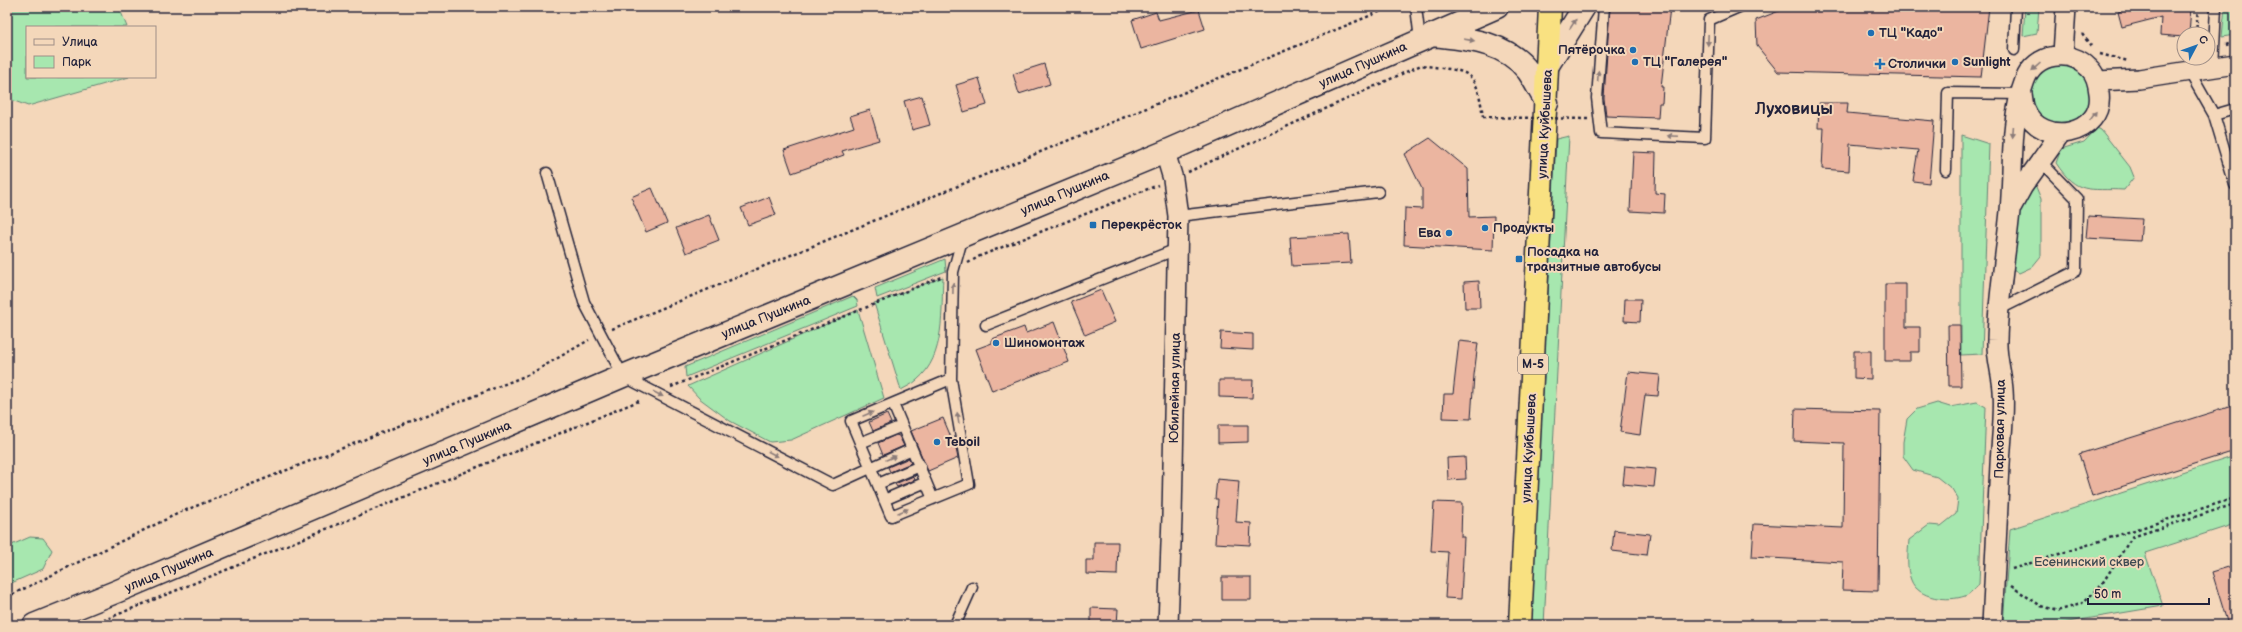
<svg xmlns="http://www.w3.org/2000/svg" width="2242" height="632" viewBox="0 0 2242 632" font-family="'Balsamiq Sans',sans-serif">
  <rect width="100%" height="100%" fill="#f4d7ba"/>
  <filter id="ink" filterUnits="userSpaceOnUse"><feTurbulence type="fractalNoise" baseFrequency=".025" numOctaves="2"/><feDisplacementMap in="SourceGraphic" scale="8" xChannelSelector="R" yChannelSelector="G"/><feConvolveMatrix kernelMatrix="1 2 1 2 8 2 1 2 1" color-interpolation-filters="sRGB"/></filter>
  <g filter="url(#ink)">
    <!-- green -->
    <path fill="#a7e7af" stroke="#648475" d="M7 7H119L127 27H27V77H129L28 106 9 99 7 95Z
      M2025 7H2039L2037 33 2023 36Z
      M2225 7H2235V35L2222 37Z
      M2030 94a31 31 0 1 1 62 0a31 31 0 1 1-62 0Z
      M2097 128 2101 130 2130 167 2134 177 2124 190C2088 188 2078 196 2056 163L2061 149 2084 142Z
      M1961 135 1989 144 1982 354 1961 355Z
      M1569 136 1544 625H1531L1556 139Z
      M2034 182 2041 199V256L2032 267 2019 273 2010 267 2016 211Z
      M945 259 946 271 877 298 875 288Z
      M943 277C941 310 946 356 917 380 913 384 906 387 901 390L874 303Z
      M853 296 857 300 858 306 686 377 685 367Z
      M858 310 884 398 791 440 770 442 730 421 699 398 688 386Z
      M1977 402 1986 407 1979 584C1975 588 1970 594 1965 596 1948 602 1918 599 1911 580 1906 568 1908 553 1909 540L1929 525 1941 526 1956 514 1958 499 1952 489 1937 477 1913 470 1903 456V442L1907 419 1917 409 1937 403 1950 407Z
      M2235 456V524L2145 553 2163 606 2050 625H2003L2010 529Z
      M30 537 43 538 52 550 43 569 7 585V547Z"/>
    <!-- building -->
    <path fill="#ebb5a0" stroke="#22223b" d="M1610 7H1670L1661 87H1663L1662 103H1659L1658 118 1606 116 1604 98Z
      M1789 7H1989L1981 77 1778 72 1757 46 1756 20Z
      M2140 7H2191L2189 34H2184V37L2160 35 2161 17 2122 27 2118 12Z
      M1199 10 1205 29 1141 49 1132 20 1156 12 1159 20Z
      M1044 64 1050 84 1019 94 1013 74Z
      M979 78 987 105 964 112 956 85Z
      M922 96 930 125 912 130 904 101Z
      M1819 103H1848L1847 113 1934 121 1929 183 1913 181 1918 150 1850 144 1849 171 1822 169 1824 128H1818Z
      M870 110 879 140 842 151 844 155 792 173 784 150 854 127 850 116Z
      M1430 138 1468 169 1469 217 1494 216 1493 250 1404 245 1405 208 1422 209V189L1405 154Z
      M1633 152 1656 153 1655 193 1665 194 1664 213 1630 211Z
      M652 188 667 223 646 232 631 197Z
      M769 197 776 215 748 225 741 208Z
      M709 215 719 240 686 253 676 228Z
      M2088 216 2142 219 2140 241 2086 238Z
      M1349 234 1351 263 1292 266 1290 237Z
      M1479 281 1480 308H1465L1464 282Z
      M1885 284H1906V327H1920V352H1910V361H1885Z
      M1101 290 1115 322 1085 335 1071 302Z
      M1625 299H1641L1640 322 1624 321Z
      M1054 322 1069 362 992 391 976 349 992 343V339L1024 327 1026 333Z
      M1948 325H1960L1961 386H1949Z
      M1221 332 1253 334V350L1220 348Z
      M1459 341 1478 343 1474 375 1471 419 1443 418 1444 394H1453Z
      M1854 351H1871V379L1854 378Z
      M1628 372 1660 375 1658 396 1645 395 1640 435 1620 432Z
      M1219 380H1253L1252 398 1219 397Z
      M2235 405V451L2092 496 2079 454Z
      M1795 409 1880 411 1878 591 1842 590 1843 562 1752 557 1754 524 1843 528 1844 443 1794 441Z
      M887 414 891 423 873 431 869 422Z
      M943 418 956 449 958 458 928 471 911 431Z
      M1218 425H1248V442L1218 443Z
      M896 435 899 436 904 446 883 455 878 443Z
      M1465 457 1466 479 1448 480 1447 458Z
      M909 458 911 463 890 472 888 467Z
      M1625 466 1656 469 1654 487 1623 484Z
      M916 475 914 477 915 480 897 487 895 484Z
      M1217 479 1239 481 1236 522 1251 523 1250 545 1215 543 1218 499H1215Z
      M1434 502 1462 503 1461 537H1464L1461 599 1445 598 1448 552 1431 551Z
      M1614 530 1650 534 1647 555 1612 551Z
      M1094 542H1118L1117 575 1086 574V560H1094Z
      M2235 565V625H2228L2212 572Z
      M1222 577H1251V600H1222Z
      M1091 608 1118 609 1117 625H1091Z"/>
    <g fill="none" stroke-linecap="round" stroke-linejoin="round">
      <defs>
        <path id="lane" d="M1416 7 1420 40
          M1604 7 1597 98 1601 133 1705 138 1709 20 1739 7
          M2014 50 2016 7
          M2213 68 2216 7
          M2189 71 2214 115 2235 109
          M2214 115 2235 185
          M1946 170 1948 93 2022 94
          M547 173 584 302 623 376 833 485 912 449
          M1178 216 1378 192
          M2000 309 2076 271 2077 199 2041 162
          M986 325 1177 249
          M951 379 851 421 891 516 969 484 951 379 953 272 963 236
          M893 404 933 499
          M860 443 902 426
          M878 484 920 466
          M884 500 926 482
          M955 625 972 587"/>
        <path id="street" d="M2063 54 2066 7
          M2097 81 2139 79 2235 64
          M1165 152 1173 179 1178 216 1172 517 1168 625
          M2012 206 2023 186 2060 134
          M1992 625C1995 572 1997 518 2000 465 2001 440 2005 415 2003 390 2002 374 1996 357 1997 340 1998 297 2006 254 2010 211 2014 167 2009 122 2025 80 2035 53 2070 48 2089 68 2096 74 2098 84 2099 93 2105 135 2041 149 2025 109 2023 105 2023 99 2022 94"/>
        <path id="secondary" d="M1432 35C1466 39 1505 41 1528 71 1535 81 1540 92 1547 103
          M1548 65 1584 7
          M34 625 118 591 623 376 1165 152 1497 7"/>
        <path id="highway" d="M1520 625 1550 7"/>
      </defs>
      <!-- lane casing -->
      <use href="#lane" stroke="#22223b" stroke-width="13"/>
      <!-- street casing -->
      <use href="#street" stroke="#22223b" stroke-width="22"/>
      <!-- secondary casing -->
      <use href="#secondary" stroke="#22223b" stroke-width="25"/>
      <!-- highway casing -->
      <use href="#highway" stroke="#22223b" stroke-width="25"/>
      <!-- path -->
      <path stroke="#22223b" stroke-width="2.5" stroke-dasharray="3 3" stroke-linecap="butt" d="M2082 34 2091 46
        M2196 34 2198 7
        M2226 45 2235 42
        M2100 54 2128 61
        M1188 172 1421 65C1469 73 1476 65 1483 117
        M968 263 980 256 1158 185
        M612 329 1391 7
        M671 387 941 277
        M2012 569 2235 498
        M2011 586 2041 606 2057 611 2081 604 2100 587 2132 537 2235 504
        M7 597 181 512 530 374 589 340
        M92 625 641 400"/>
      <!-- lane -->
      <use href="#lane" stroke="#f4d7ba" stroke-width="10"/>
      <!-- street -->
      <use href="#street" stroke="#f4d7ba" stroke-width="19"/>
      <!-- secondary -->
      <use href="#secondary" stroke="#f4d7ba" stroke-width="22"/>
      <!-- highway -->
      <use href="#highway" stroke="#f9e181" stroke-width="22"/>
      <!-- path-bridge -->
      <path stroke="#22223b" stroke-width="2.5" stroke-dasharray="3 3" stroke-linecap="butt" d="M1483 117 1588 119"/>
    </g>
    <!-- one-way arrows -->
    <defs><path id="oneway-solid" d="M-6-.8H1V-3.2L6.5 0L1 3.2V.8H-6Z"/></defs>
    <g fill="#8b7c7a">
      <use href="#oneway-solid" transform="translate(1573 24) rotate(-57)"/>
      <use href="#oneway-solid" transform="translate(1469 40) rotate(9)"/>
      <use href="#oneway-solid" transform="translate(1708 40) rotate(92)"/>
      <use href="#oneway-solid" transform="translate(2036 67) rotate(138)"/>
      <use href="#oneway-solid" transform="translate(1598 76) rotate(-86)"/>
      <use href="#oneway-solid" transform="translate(2093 116) rotate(-55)"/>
      <use href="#oneway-solid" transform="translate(2013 132) rotate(94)"/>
      <use href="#oneway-solid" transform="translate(1673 136) rotate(-177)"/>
      <use href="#oneway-solid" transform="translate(953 288) rotate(-89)"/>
      <use href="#oneway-solid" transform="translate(658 394) rotate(27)"/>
      <use href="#oneway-solid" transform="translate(868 414) rotate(-23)"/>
      <use href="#oneway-solid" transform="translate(958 418) rotate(-99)"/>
      <use href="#oneway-solid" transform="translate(773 454) rotate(28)"/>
      <use href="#oneway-solid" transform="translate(891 458) rotate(-23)"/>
      <use href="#oneway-solid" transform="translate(903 511) rotate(-23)"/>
    </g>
  </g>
  <!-- markers -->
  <g fill="#1f6fb2" stroke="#f4d7ba" stroke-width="1.5">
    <circle cx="1871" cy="33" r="4"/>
    <circle cx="1633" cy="50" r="4"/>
    <circle cx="1635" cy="62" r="4"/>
    <circle cx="1955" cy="62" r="4"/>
    <path d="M1878 58h4v4h4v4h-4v4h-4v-4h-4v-4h4z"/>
    <rect x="1089" y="221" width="8" height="8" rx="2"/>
    <circle cx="1485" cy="228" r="4"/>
    <circle cx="1449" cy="233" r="4"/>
    <rect x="1515" y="255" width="8" height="8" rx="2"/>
    <circle cx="996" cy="343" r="4"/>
    <circle cx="937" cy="442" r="4"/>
  </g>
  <g text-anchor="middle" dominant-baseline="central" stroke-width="4" stroke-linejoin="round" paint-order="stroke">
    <!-- shield labels -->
    <rect fill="#f4d7ba" stroke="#615861" stroke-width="1" x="1518" y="354" width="30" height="20" rx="3"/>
    <g font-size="12" font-weight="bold" fill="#22223b">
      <text x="1533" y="364">М-5</text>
    </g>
    <!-- poi labels -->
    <g font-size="13" font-weight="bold" fill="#22223b" stroke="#f4d7ba" text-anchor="start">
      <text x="1879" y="33">ТЦ "Кадо"</text>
      <text x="1625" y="50" text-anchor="end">Пятёрочка</text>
      <text x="1643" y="62">ТЦ "Галерея"</text>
      <text x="1963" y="62">Sunlight</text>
      <text x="1888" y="64">Столички</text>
      <text x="1101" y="225">Перекрёсток</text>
      <text x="1493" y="228">Продукты</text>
      <text x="1441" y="233" text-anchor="end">Ева</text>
      <text x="1527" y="252">Посадка на<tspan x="1527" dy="15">транзитные автобусы</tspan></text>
      <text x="1004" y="343">Шиномонтаж</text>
      <text x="945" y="442">Teboil</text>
    </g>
    <!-- street labels -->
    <g font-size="13" fill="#22223b" stroke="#f4d7ba">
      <text transform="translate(1363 65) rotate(-24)">улица Пушкина</text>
      <text transform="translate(1545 124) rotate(-87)">улица Куйбышева</text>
      <text transform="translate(1065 193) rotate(-23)">улица Пушкина</text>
      <text transform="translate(766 317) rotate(-22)">улица Пушкина</text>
      <text transform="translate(1175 388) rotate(-89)">Юбилейная улица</text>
      <text transform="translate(2000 429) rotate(-89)">Парковая улица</text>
      <text transform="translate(467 443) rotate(-23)">улица Пушкина</text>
      <text transform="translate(1529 448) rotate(-87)">улица Куйбышева</text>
      <text transform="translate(169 570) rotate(-23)">улица Пушкина</text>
    </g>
    <!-- park labels -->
    <g font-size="13" fill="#3d4952" stroke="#f4d7ba">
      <text x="2089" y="562">Есенинский сквер</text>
    </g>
    <!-- district labels -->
    <g font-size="17" font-weight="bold" fill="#22223b" stroke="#f4d7ba">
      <text x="1794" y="109">Луховицы</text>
    </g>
  </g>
  <!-- margin -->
  <rect width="2242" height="632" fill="none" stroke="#f4d7ba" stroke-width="24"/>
  <rect x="12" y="12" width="2218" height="608" fill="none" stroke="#22223b" stroke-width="1.5" filter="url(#ink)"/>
  <!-- legend -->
  <rect x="26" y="26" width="130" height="52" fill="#f4d7ba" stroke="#a08f87"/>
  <rect x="34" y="39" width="20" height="6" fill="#f4d7ba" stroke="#a08f87"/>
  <text x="62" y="46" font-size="12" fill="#22223b">Улица</text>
  <rect x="34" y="56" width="20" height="12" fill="#a7e7af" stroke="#a08f87"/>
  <text x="62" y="66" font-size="12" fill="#22223b">Парк</text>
  <!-- north arrow -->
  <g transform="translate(2196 46) rotate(49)"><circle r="19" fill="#f4d7ba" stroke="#a08f87"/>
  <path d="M0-3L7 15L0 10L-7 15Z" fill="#1f6fb2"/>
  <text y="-6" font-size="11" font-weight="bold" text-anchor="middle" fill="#22223b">С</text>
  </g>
  <!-- scale -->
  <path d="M2088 598v6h121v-6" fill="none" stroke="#22223b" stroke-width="2"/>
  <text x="2094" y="598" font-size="12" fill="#22223b" stroke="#f4d7ba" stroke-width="3" paint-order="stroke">50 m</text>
</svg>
